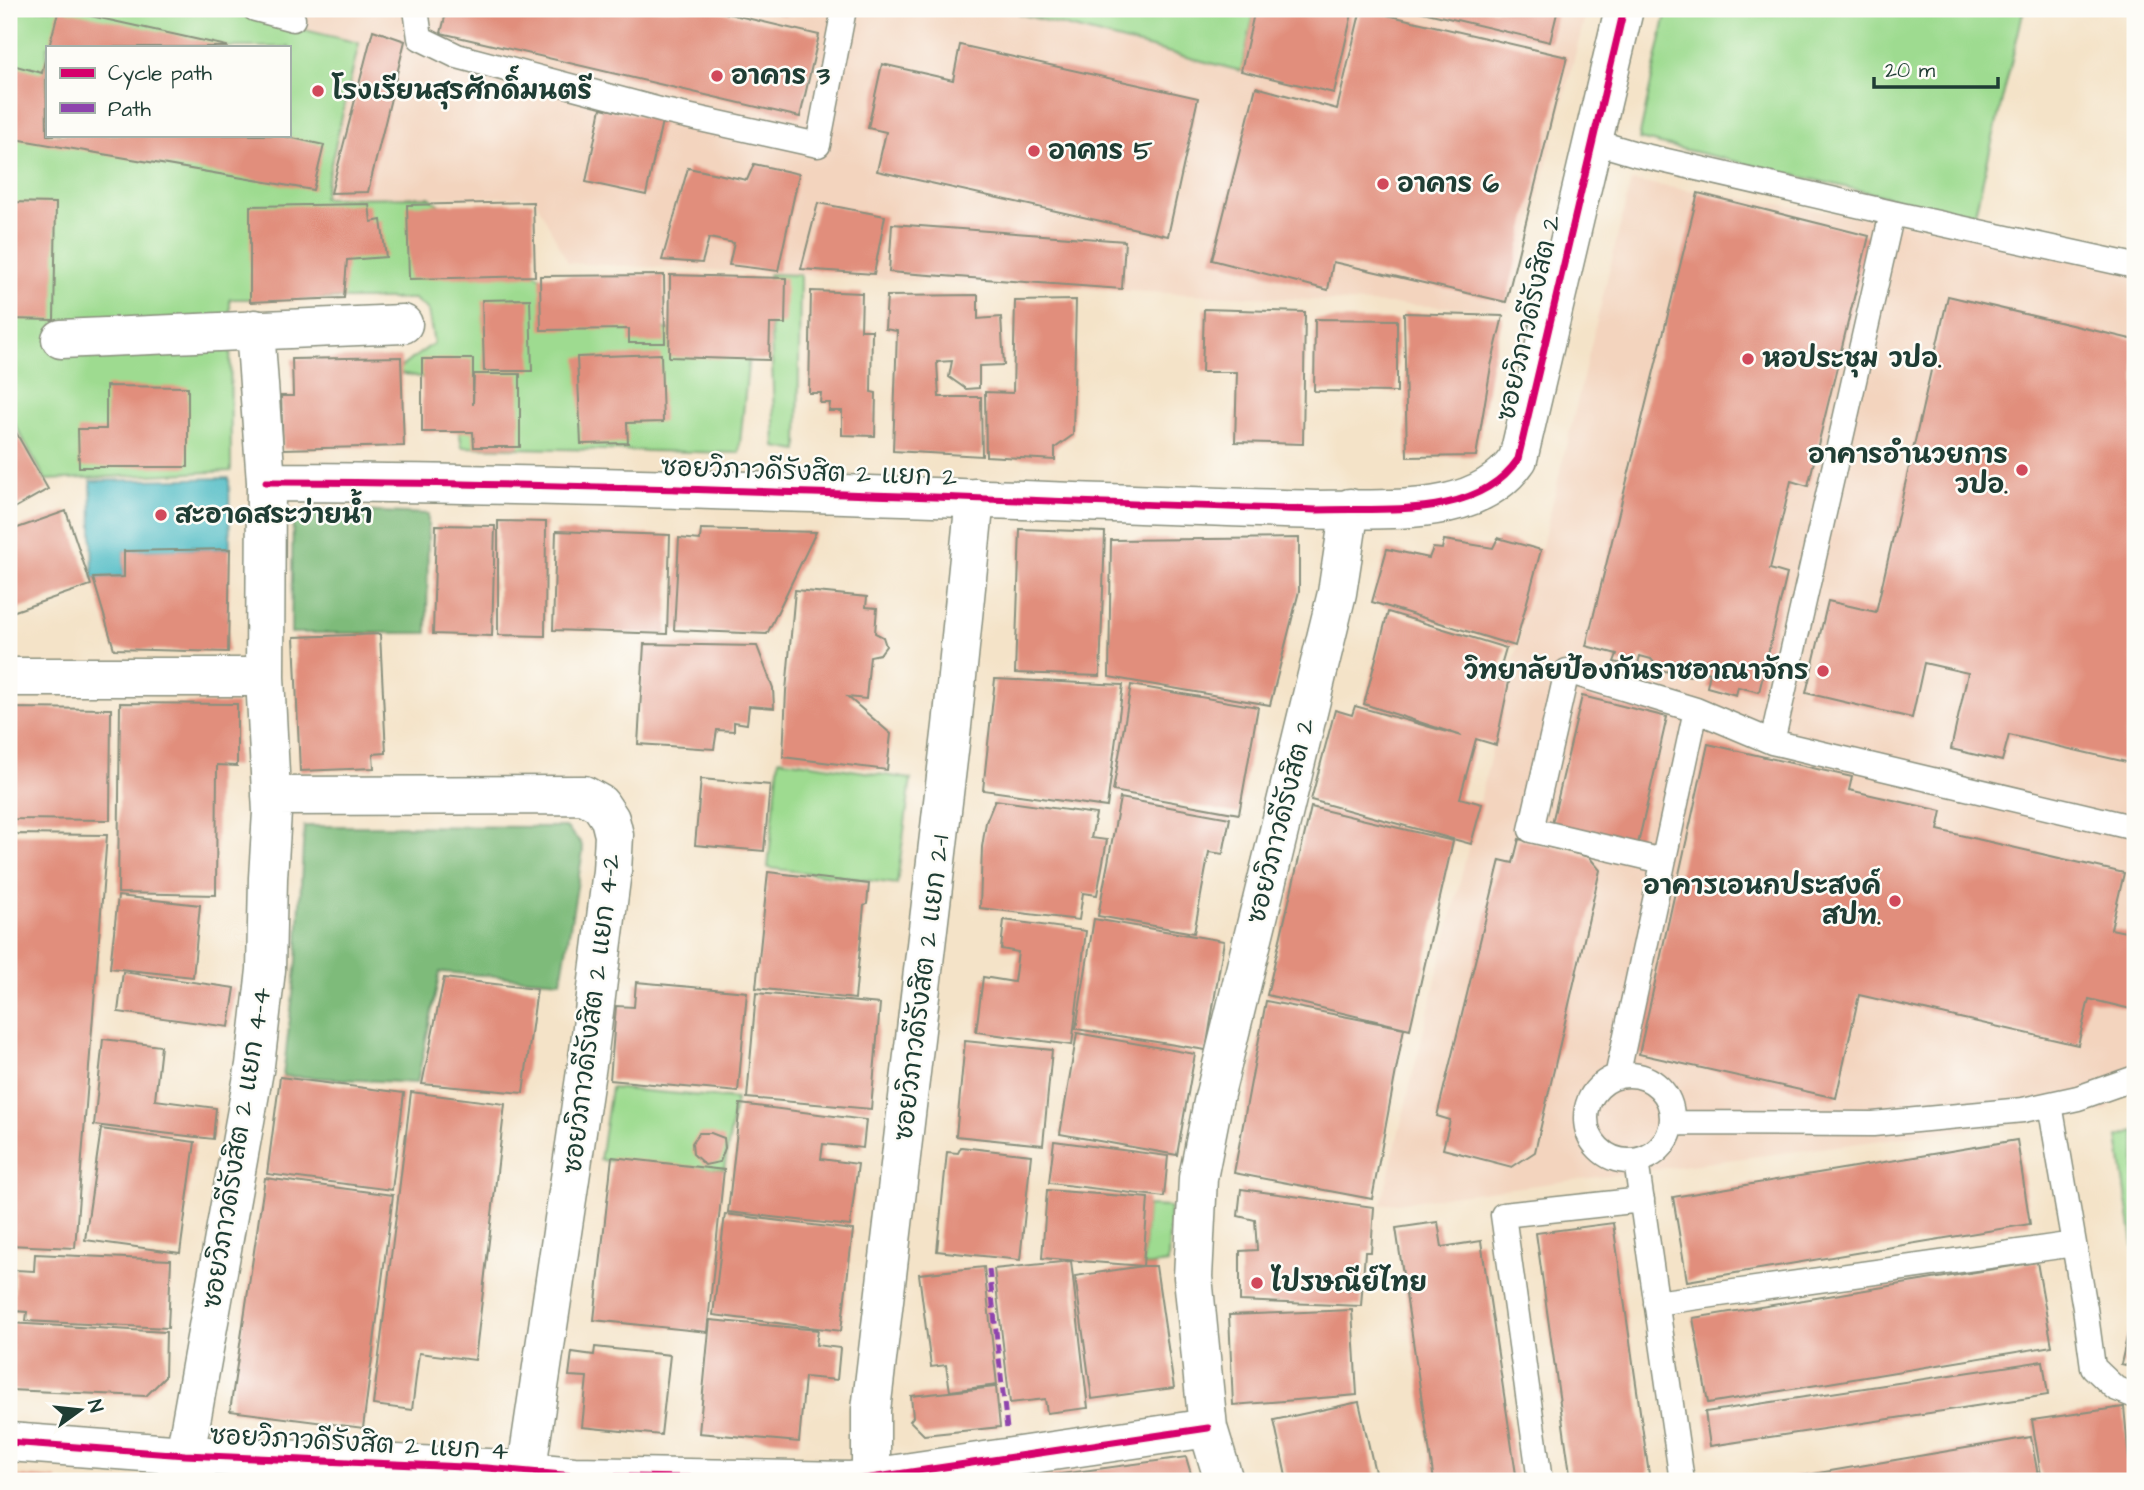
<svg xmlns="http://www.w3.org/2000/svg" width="2144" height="1490" viewBox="0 0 2144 1490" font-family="'Architects Daughter','Playpen Sans Thai',sans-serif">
  <rect width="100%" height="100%" fill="#fdfcf7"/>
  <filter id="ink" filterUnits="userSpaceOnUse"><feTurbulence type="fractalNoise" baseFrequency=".0143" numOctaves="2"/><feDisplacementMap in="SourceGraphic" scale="14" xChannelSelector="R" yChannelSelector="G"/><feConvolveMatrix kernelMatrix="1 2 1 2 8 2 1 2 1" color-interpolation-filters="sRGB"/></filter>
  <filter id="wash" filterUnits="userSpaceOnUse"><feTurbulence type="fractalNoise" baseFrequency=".00686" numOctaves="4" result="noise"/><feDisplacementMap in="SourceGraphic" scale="28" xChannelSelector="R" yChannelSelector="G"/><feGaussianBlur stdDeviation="1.57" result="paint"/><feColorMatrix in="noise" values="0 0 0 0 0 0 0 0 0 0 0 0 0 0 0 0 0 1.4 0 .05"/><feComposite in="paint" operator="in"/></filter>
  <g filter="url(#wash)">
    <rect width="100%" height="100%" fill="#f4e3c8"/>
    <!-- built -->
    <path fill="#f3d4be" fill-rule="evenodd" d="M9 9H1587L1509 310 568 263 534 197 323 198 9 191ZM47 47H289V135H47Z
      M1631 181 2135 260V1083L2105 1111 1381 1205Z"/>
    <!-- green -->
    <path fill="#9edb90" stroke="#5e8c62" stroke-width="2" fill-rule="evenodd" d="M9 9H217L359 43 323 198 429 197 549 283 650 324 749 355 739 453 462 447 451 383 394 372 434 343 428 310 414 299H230L231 471 46 480 9 414ZM47 47H289V135H47Z
      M1020 9H1255L1241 71 1019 14Z
      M1667 9H2024L1974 217 1639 139Z
      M769 274 800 275 798 451 775 447Z
      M779 759 911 779 897 884 768 868Z
      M611 1088 736 1099 724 1170 600 1160Z
      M2135 1131V1257L2118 1137Z
      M1147 1206 1170 1207 1168 1263 1143 1266Z"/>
    <!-- forest -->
    <path fill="#7ebb7a" stroke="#4e7c57" stroke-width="2" d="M307 509 428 514 427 633H291L293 515Z
      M304 826 566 827 581 843 583 851 561 981 440 972 417 1083 283 1076 297 961Z"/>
    <!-- water -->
    <path fill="#4ab9c3" stroke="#347b7c" stroke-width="2" d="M229 478 230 549 124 551V577L93 578 91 481Z"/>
    <g id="blocks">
      <!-- building -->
      <path fill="#e18e7c" d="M59 9 227 46V47H49Z
        M447 9H708L819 35 800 117 441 33Z
        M762 9H789L787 16Z
        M1255 9H1353L1334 93 1241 71Z
        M1361 9 1567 57 1506 302 1333 262 1328 290 1212 260 1256 87 1337 109Z
        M1410 9H1558L1550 42Z
        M373 30 405 41 368 192 331 193Z
        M960 45 1198 98 1168 236 877 171 886 132 868 128 882 64 953 80Z
        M46 56 47 135H279L324 145 313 190 9 138V64L42 73Z
        M601 108 662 121 646 195 586 182Z
        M754 164 799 174 778 271 729 265 734 243 709 238 702 263 662 260 688 168 747 180Z
        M1698 193 1869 236 1808 486 1791 481 1770 569 1787 574 1759 692 1738 687 1736 695 1707 687 1710 673 1700 670 1690 676 1660 670 1651 659 1640 656 1637 667 1614 662 1617 654 1586 646Z
        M9 202 56 203 54 320 9 319Z
        M533 202 535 276 409 279 407 205Z
        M818 203 885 216 874 274 801 269Z
        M369 204 371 222 381 220 386 257 347 260 344 298 250 302V206Z
        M892 224 1125 241 1122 289 889 272Z
        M664 275 665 343H629V329L541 330 540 276Z
        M670 275 786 278 785 324H770L769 360 669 357Z
        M811 291 862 293 861 330H872L871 392 876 393 875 436 842 435V411H829L830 403H820L821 393H809Z
        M978 295V319L1001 317 1004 365 979 366V388L966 389 949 377 952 361 937 362 939 397H981L982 456 893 451 897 331 885 329 887 296Z
        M1948 296 2135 340V764L2009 735 2002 761 1951 749 1968 673 1924 663 1912 718 1806 693 1828 601 1876 612Z
        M530 299 532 371H484L482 300Z
        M1076 300 1073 435 1055 448V460L986 456 985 392 1013 393 1015 301Z
        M1204 309 1305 312 1303 444 1235 442 1237 372H1202Z
        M1404 313 1503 316 1491 366 1476 456 1407 457Z
        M1315 319 1397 320V392L1314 391Z
        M661 354 663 422 627 423 628 443 581 444 577 357Z
        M401 357 404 446 283 449 281 396H293L292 359Z
        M422 359H473V405L474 374H520V447H474L473 432H422Z
        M106 386 188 387V467H79L78 429H106Z
        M9 420 48 489 9 511Z
        M66 511 91 585 9 613V531Z
        M498 521 546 522 545 636 498 635Z
        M436 525 495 526 492 636 433 634Z
        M701 529 816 532 767 634 674 630 679 538 700 540Z
        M1020 529 1105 532 1100 676 1015 673Z
        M556 531 670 535 667 634 553 630Z
        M1299 538V591L1270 705 1109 677 1111 540Z
        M1498 538 1541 550 1515 646 1372 602 1387 549 1429 558 1433 548 1442 549 1444 540 1493 548Z
        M230 549 228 652 114 649 93 578 124 577V551Z
        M795 590 867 597 866 607 877 608 875 633 883 637 886 646 880 654 870 656 866 699 848 697 891 734 887 770 783 757 786 691Z
        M1388 612 1506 648 1497 679 1509 682 1496 745 1476 739 1460 798 1482 804 1471 844 1311 800 1335 710 1352 715 1355 706 1462 736 1364 704Z
        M380 634 386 753 373 754 374 768 300 771 294 637Z
        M644 644 757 646 773 688 774 708 749 706 747 724 734 722V731L717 730 714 749 638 744Z
        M995 679 1123 685 1107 807 983 790Z
        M1131 685 1258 707 1239 814 1113 791Z
        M1582 696 1667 717 1638 844 1552 823Z
        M120 703 237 704V766L217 765 216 895 118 893Z
        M9 708 111 709 110 820 9 819Z
        M1708 744 1852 777 1849 790 1942 811 1938 830 2124 873 2111 929 2135 934V1010L2089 999 2078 1045 1859 995 1836 1098 1639 1054Z
        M701 779 770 785 764 851 695 845Z
        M1120 798 1230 818 1223 854 1209 852 1194 933 1098 916Z
        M995 800 1096 814 1091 838 1107 840 1097 895 1083 893 1079 920 980 908 982 847 986 822Z
        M1311 807 1453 841 1410 1029 1267 995Z
        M9 834 107 835 75 1248 9 1245Z
        M1519 839 1589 857 1600 870 1535 1152 1512 1167 1443 1149 1450 1120 1437 1116 1500 860 1513 863Z
        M768 872 869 884 867 904 864 906 855 999 756 988Z
        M118 896 200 905 193 977 110 968Z
        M1094 919 1224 941 1206 1050 1076 1029Z
        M1004 920 1086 931 1072 1045 976 1032 983 977 1014 982 1018 952 1001 949Z
        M123 972 235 988 229 1027 118 1012Z
        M444 978 537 989 523 1093 422 1084Z
        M636 982 747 992 738 1092 610 1080 616 1006 634 1007Z
        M756 993 880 1004 871 1109 747 1098Z
        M1266 1001 1404 1028 1372 1199 1234 1173Z
        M1077 1033 1195 1054 1177 1155 1060 1134Z
        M103 1039 161 1046 155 1100 216 1108 213 1139 94 1125Z
        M965 1041 1052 1050 1043 1145 956 1136Z
        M280 1077 404 1093 392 1190 267 1174Z
        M411 1092 505 1104 475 1360 419 1353 412 1410 373 1405Z
        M740 1104 866 1120 863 1148 823 1144 821 1159 858 1164 850 1226 728 1212Z
        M101 1129 195 1142 180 1253 85 1240Z
        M699 1133H711L724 1138 725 1148 720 1162 705 1165 693 1154 692 1143Z
        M2017 1140 2030 1224 1687 1281 1673 1197Z
        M1054 1141 1168 1156 1164 1197 1049 1183Z
        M961 1147 1031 1155 1020 1260 937 1251 947 1152 958 1153Z
        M612 1157 724 1170 707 1332 594 1320Z
        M265 1178 393 1195 363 1428 230 1411Z
        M1241 1189 1374 1207 1371 1252H1365L1361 1306 1240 1301V1251L1257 1250 1255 1220 1238 1216Z
        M1047 1190 1148 1198 1143 1266 1042 1258Z
        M725 1214 853 1230 841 1331 713 1315Z
        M1438 1222 1442 1247 1481 1241 1517 1481H1434L1396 1228Z
        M1613 1223 1650 1481H1571L1536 1233Z
        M35 1254 171 1260 168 1328 26 1321 27 1312 14 1311 15 1270 34 1271Z
        M1071 1261 1088 1408 1047 1413 1045 1399 1010 1403 994 1269Z
        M2037 1262 2052 1346 1708 1403 1693 1318Z
        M1143 1266H1156L1174 1388 1092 1399 1075 1276Z
        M984 1267 997 1385 950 1391 946 1365 931 1367 919 1274Z
        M2134 1306H2135V1367L2121 1364Z
        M1352 1310 1357 1395 1233 1405 1229 1315Z
        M710 1320 818 1330 816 1345 840 1348 837 1380 805 1377 799 1442 699 1433Z
        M9 1323 166 1332 165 1377 146 1396 9 1390Z
        M595 1347 670 1355 661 1435 582 1427 587 1377 569 1376 572 1352 594 1355Z
        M2043 1361 2048 1395 1710 1446 1705 1412Z
        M996 1387 1000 1427 924 1435 910 1421 913 1417 911 1396Z
        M1359 1402 1377 1481H1287L1274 1420Z
        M2124 1407 2131 1481H2042L2032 1420Z
        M2031 1437 2039 1481H1777V1480Z
        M1186 1457 1193 1481H1039L1038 1477Z
        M1034 1472 1035 1481H984L983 1479Z
        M17 1476 57 1479V1481H17Z"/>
    </g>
  </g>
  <g filter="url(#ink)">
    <use href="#blocks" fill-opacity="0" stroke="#8a907e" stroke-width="2"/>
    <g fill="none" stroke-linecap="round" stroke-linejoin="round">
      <defs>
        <path id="service" d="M255 9 293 19
          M416 9 420 38 457 56 664 111 818 145 844 9
          M1592 141 1636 154 1892 213 1772 742
          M1892 213 2135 266
          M1663 861 1531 830 1567 671 1696 710
          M1586 1118a43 43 0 1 1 86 0a43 43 0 1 1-86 0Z
          M1617 1077 1696 710 1772 742 2135 828
          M2050 1104 2085 1308 2093 1367 2115 1388 2135 1396
          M1672 1123 1873 1124 2023 1110 2078 1098 2135 1078
          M1636 1161 1682 1481
          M1656 1303 2074 1244
          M1540 1481 1503 1215 1642 1200"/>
        <path id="minor" d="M61 339 403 324
          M266 482C616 483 966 499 1316 510 1381 507 1476 521 1518 459L1624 9
          M9 677H265
          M271 796 584 795 600 804 610 819 614 835 612 871 589 1051 525 1481
          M9 1442 185 1455 487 1468 574 1476 850 1481 1208 1428
          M871 1477V1410L952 726 975 498
          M183 1479 185 1455 255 1065 266 970 268 878 272 812 265 677 266 482 255 329
          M1224 1481 1208 1428 1193 1277 1198 1178 1213 1102 1337 593 1350 508"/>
      </defs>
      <!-- service casing -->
      <use href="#service" stroke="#8a907e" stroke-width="27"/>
      <!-- minor casing -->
      <use href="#minor" stroke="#8a907e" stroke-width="41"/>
      <!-- service -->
      <use href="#service" stroke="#fff" stroke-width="24"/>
      <!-- minor -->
      <use href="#minor" stroke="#fff" stroke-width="38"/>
      <!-- quiet -->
      <path stroke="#8e44ad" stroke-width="5" stroke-dasharray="10 5" stroke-linecap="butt" d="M989 1269 1007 1429"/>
      <defs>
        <path id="cycleway" d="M266 482C616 483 966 499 1316 510 1381 507 1476 521 1518 459L1624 9
          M9 1442 185 1455 487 1468 574 1476 850 1481 1208 1428"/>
      </defs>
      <!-- cycleway casing -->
      <use href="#cycleway" stroke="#fdfcf7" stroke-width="11"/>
      <!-- cycleway -->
      <use href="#cycleway" stroke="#d6006c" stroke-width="7"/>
    </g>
  </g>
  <!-- markers -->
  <g fill="#d1495b" stroke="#fdfcf7" stroke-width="2.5">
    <circle cx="717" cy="76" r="7"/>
    <circle cx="318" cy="91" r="7"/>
    <circle cx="1034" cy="151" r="7"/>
    <circle cx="1383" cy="184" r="7"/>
    <circle cx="1748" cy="359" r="7"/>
    <circle cx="2022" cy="470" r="7"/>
    <circle cx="161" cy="515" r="7"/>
    <circle cx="1823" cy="671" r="7"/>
    <circle cx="1895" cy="901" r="7"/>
    <circle cx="1257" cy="1283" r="7"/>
  </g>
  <g text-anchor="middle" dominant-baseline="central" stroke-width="5" stroke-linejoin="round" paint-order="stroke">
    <!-- poi labels -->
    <g font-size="26" font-weight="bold" fill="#1f3d34" stroke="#fdfcf7" text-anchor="start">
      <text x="731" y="76">อาคาร 3</text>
      <text x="332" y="91">โรงเรียนสุรศักดิ์มนตรี</text>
      <text x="1048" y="151">อาคาร 5</text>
      <text x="1397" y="184">อาคาร 6</text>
      <text x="1762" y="359">หอประชุม วปอ.</text>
      <text x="2008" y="455" text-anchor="end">อาคารอำนวยการ<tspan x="2008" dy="30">วปอ.</tspan></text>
      <text x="175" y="515">สะอาดสระว่ายน้ำ</text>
      <text x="1809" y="671" text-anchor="end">วิทยาลัยป้องกันราชอาณาจักร</text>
      <text x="1881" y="886" text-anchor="end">อาคารเอนกประสงค์<tspan x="1881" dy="30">สปท.</tspan></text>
      <text x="1271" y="1283">ไปรษณีย์ไทย</text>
    </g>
    <!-- street labels -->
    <g font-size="26" fill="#1f3d34" stroke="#fdfcf7">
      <text transform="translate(1529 318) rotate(-77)">ซอยวิภาวดีรังสิต 2</text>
      <text transform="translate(809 472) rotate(2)">ซอยวิภาวดีรังสิต 2 แยก 2</text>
      <text transform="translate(1281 821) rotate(-76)">ซอยวิภาวดีรังสิต 2</text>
      <text transform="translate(922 988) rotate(-83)">ซอยวิภาวดีรังสิต 2 แยก 2-1</text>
      <text transform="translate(592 1014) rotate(-83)">ซอยวิภาวดีรังสิต 2 แยก 4-2</text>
      <text transform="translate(237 1148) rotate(-81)">ซอยวิภาวดีรังสิต 2 แยก 4-4</text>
      <text transform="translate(359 1443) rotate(3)">ซอยวิภาวดีรังสิต 2 แยก 4</text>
    </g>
  </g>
  <!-- margin -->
  <rect width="2144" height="1490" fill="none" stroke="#fdfcf7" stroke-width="35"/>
  <!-- legend -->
  <rect x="46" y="46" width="245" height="91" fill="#fdfcf7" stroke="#a4b0a9" stroke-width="2"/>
  <rect x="60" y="68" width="35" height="10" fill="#d6006c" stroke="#a4b0a9" stroke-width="2"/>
  <text x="108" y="80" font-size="21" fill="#1f3d34">Cycle path</text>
  <rect x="60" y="103" width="35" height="10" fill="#8e44ad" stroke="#a4b0a9" stroke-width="2"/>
  <text x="108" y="116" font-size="21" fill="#1f3d34">Path</text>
  <!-- north arrow -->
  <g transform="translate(80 1410) rotate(75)" stroke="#fdfcf7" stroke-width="5" paint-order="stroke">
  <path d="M0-5L12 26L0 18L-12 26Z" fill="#1f3d34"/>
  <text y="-10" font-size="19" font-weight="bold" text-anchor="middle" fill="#1f3d34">N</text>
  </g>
  <!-- scale -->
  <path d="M1874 77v10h124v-10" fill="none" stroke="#1f3d34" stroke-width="3.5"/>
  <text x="1885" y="77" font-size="21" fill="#1f3d34" stroke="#fdfcf7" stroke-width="5" paint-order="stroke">20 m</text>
</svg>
